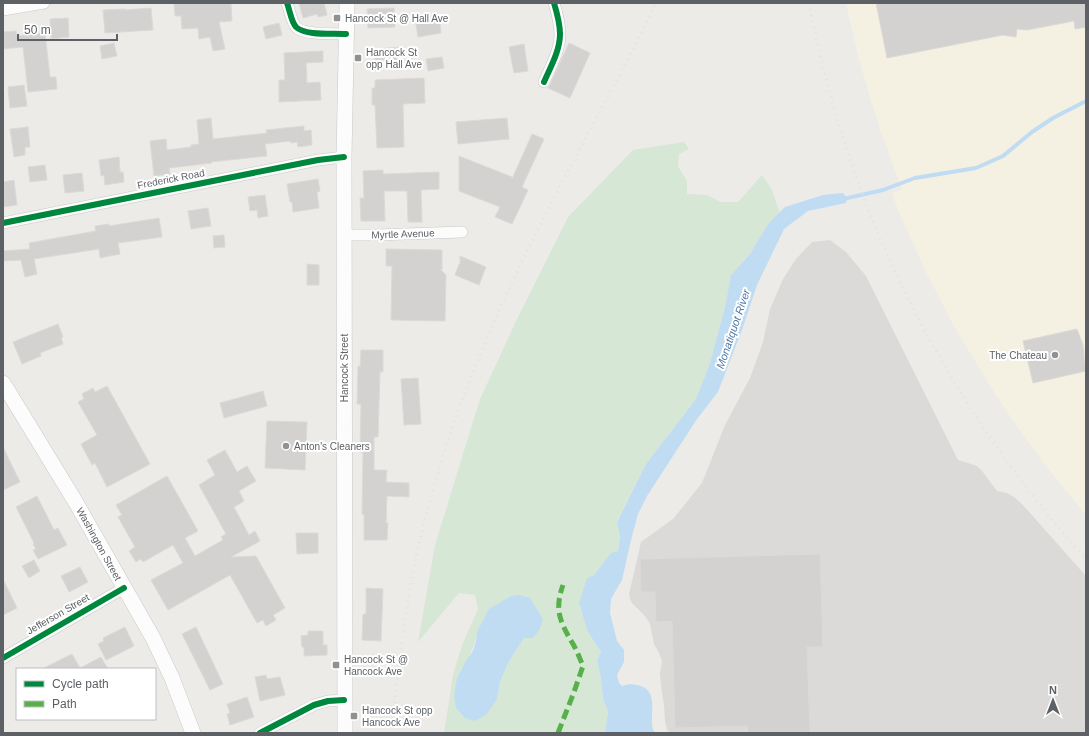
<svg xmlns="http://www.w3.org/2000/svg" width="1089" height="736" viewBox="0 0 1089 736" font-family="Arial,sans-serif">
  <rect width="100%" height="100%" fill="#ecebe8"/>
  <!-- commercial -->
  <path fill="#f4f0e2" d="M846 3H1086V515L1045 465 1007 412 989 384 955 328 925 270 898 210 892 193 902 189 881 132 872 104 858 56Z"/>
  <!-- industrial -->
  <path fill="#dcdad8" d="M830 240 846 252 866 276 958 460 977 466 982 471 997 491 1007 493 1014 497 1022 504 1086 576V733H671L667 730 665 721 664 705 661 686 660 673 662 661 658 651 654 644 650 624 645 616 632 603 630 599 629 594 641 542 673 519 702 483 725 425 750 378 763 342 770 309 783 279 796 259 812 242Z"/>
  <!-- green -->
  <path fill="#d7e7d5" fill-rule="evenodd" d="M684 142 689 149 679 154 678 166 687 181V194L707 195 721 202H738L762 175 771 188 780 213 768 224 750 254 731 275 725 307 710 363 696 399 646 464 617 521 620 537 618 551 594 575 587 578 588 632 601 652 597 660 601 679 603 699 608 712 605 733H444L453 675 462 645 478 609 475 595 459 593 418 642 435 545 480 399 518 317 568 217 633 150ZM477 632 524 638 508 663 500 682 497 699 457 678C465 663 475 649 477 632Z"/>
  <!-- water -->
  <path fill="#c0dcf2" d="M843 193 847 198 846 203 808 211 784 229 757 285 742 330 718 392 697 419 647 496 638 514 631 540 622 580 611 599 610 613 617 641 624 650V662L617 675 619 683 622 686C628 684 631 684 637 685 658 689 651 709 652 724 652 727 653 730 655 733H605L608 712 603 699 601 679 597 660 601 652 588 632 579 603 587 578 594 575 611 553 618 551 620 537 617 522 646 464 696 399 710 363 725 307 731 275 750 254 768 224 785 207 823 195Z
    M519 595 530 598 543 619 540 629 533 638H524L508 663 500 682 497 699 487 714 475 721 465 718 456 708 454 696 457 678 467 659 473 651 476 641 477 632 489 609 511 596Z"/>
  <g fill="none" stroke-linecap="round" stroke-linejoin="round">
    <!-- stream -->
    <path stroke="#c0dcf2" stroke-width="4" d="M843 199 883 190 915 178 976 168 1003 156 1032 132 1053 118 1086 101"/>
  </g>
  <!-- building -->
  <path fill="#d3d2d1" stroke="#dcdad7" d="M174 3H231L232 21 219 22 225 49 213 51 210 37 199 39 198 28 182 29 181 16H175Z
    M299 3H324L327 15 318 17 317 14 303 18Z
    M876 3H1086V27L1075 29 1074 21 1027 30 1017 29 1016 37 1003 35 887 58Z
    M151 8 153 30 105 33 103 10 125 9V10Z
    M394 8 395 27 368 28 367 9Z
    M439 15 441 33 418 37 415 18Z
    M68 18 69 37 51 39 50 19Z
    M279 23 282 35 266 39 263 27Z
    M16 31 17 36 45 33 50 77H56L57 89 28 92 23 47 3 49V32Z
    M114 43 117 56 102 59 100 46Z
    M569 43 590 53 570 98 548 88 550 85Z
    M524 44 528 71 514 73 509 47Z
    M403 47 404 59 375 60 374 49Z
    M323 51V62L306 63 307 83 320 82 321 100 279 102V80H285L284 53Z
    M442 57 444 68 428 71 426 59Z
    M424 78 425 103 403 104 404 147 377 148 375 105H372V88H375V80Z
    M24 85 27 106 10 108 8 87Z
    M211 118 213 139 267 133 266 130 304 126V131L311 130 312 145 298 147 297 142 291 143 290 141 265 144 267 156 211 162 212 163 169 168 170 174 154 176 150 141 166 139 167 150 191 147V145L199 144 197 120Z
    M507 118 509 139 458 144 456 122Z
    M28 127 30 147H25V155L14 157 10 129Z
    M532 134 544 139 522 187 528 190 512 224 495 217 500 207 459 191V156L512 177V179Z
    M119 157 120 172H123L124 182 105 185 104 175 101 176 99 160Z
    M45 165 47 180 30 182 28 167Z
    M383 170V174L439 172V189L421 190 422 222H408L407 191H384L385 221H361L360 198H364L363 171Z
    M82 173 84 191 65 193 63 175Z
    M318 179 320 191 317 192 319 208 293 212 292 202H290L287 184Z
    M14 180 17 205 3 207V182Z
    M265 195 268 216 258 218 257 210 250 211 248 197Z
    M208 208 211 226 191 229 188 211Z
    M159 218 162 237 118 243 120 254 100 258 99 249 34 259 37 274 25 277 21 260 3 261V251L30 249 29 243 96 231 95 226 109 224V226Z
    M224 235 225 247 214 248 213 236Z
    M386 249 442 250V270L440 269 446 275 445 321 391 320 392 266H386Z
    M460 256 486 267 479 285 455 275 459 264H460Z
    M307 264 319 265V285H307Z
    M58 324 63 337 61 338 63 344 40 353 41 356 22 364 13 342Z
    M1077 329 1083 345 1084 353V358L1086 371 1033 383 1023 341Z
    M361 350H383V372H380L378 437H374V470H387L386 482 409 483V497L387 496 386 523H388L387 540H364V515L362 514 363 452H360L361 404H357L358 366 360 367Z
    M418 378 421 424 404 425 401 379Z
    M107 386 150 464 107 487 95 463 92 465 81 444 97 435 78 402 84 399 82 394 93 388 95 392Z
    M263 391 267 406 224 418 220 403Z
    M267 421 307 422 305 470 265 468Z
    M3 447 20 482 3 490Z
    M225 450 237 472 247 466 256 481 239 491 244 501 234 507 249 535 255 531 260 541 231 557 256 556 285 608 273 615 276 620 266 626 263 620 257 623 230 575 168 610 151 580 183 563 173 545 143 562 141 559 136 562 129 551 135 547 118 517 122 515 116 505 167 476 198 531 185 538 195 556 223 540 221 537 226 534 199 485 215 475 207 460Z
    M37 496 54 530 58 528 67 545 38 559 33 550 36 549 33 544 34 543 16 507Z
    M296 533H318V553L297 554Z
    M820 554 823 647H807L810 733H748L747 726 675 728 672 621 656 622 655 592H641L640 559Z
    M34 560 40 571 29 578 22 566Z
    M80 567 88 582 69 592 61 576Z
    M3 579 17 608 3 615Z
    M366 588 383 589 381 641 362 640 363 614H366Z
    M125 627 134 646 106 660 98 644 104 641 103 638Z
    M196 627 223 684 210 690 182 634Z
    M308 631H323V645H327V655L304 656V647H302L301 636 308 635Z
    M72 654 80 668 101 657 108 669H42Z
    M266 675 267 679 280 677 285 695 260 701 255 677Z
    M247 697 254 717 230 725 227 714 230 713 227 704Z"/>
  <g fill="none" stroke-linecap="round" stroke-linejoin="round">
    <defs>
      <path id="street" d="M287 3C290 11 291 21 296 27 305 36 334 33 346 34
        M3 10 44 3
        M544 82C550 68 560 51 560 34 560 24 557 13 554 3
        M3 223 318 160 344 157
        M344 235H376L462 232
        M3 658 124 588
        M260 733 314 705 328 701 344 700"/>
      <path id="secondary" d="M3 383 75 501 153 638 172 678 193 733
        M345 733 344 157 347 3"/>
    </defs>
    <!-- street casing -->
    <use href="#street" stroke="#c7c7c7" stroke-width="12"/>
    <!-- secondary casing -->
    <use href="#secondary" stroke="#c9c9c9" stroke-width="16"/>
    <!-- street -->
    <use href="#street" stroke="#fcfcfc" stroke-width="11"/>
    <!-- secondary -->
    <use href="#secondary" stroke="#fcfcfc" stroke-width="15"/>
    <!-- rail -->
    <path stroke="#e3e2e2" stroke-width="3" stroke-dasharray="1 5" stroke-linecap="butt" d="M809 3C843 183 915 340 1025 486 1044 511 1065 535 1086 558
      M392 733C398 667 406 599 421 535 437 471 457 408 483 348 532 229 599 118 656 3"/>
    <!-- quiet -->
    <path stroke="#58b04a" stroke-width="5" stroke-dasharray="10 5" stroke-linecap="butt" d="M558 733 574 692 583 666C580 659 577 651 573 644 560 622 554 610 563 585"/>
    <defs>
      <path id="cycleway" d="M287 3C290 11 291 21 296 27 305 36 334 33 346 34
        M544 82C550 68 560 51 560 34 560 24 557 13 554 3
        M3 223 318 160 344 157
        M3 658 124 588
        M260 733 314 705 328 701 344 700"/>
    </defs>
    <!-- cycleway casing -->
    <use href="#cycleway" stroke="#fff" stroke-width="8"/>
    <!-- cycleway -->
    <use href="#cycleway" stroke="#00873e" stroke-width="6"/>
  </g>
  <!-- markers -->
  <g fill="#8f9193" stroke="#fff" stroke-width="1.5">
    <rect x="333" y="14" width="8" height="8" rx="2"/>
    <rect x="354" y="54" width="8" height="8" rx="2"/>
    <circle cx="1055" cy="355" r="4"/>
    <circle cx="286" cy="446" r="4"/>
    <rect x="332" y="661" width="8" height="8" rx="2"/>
    <rect x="350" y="712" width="8" height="8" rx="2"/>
  </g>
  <g text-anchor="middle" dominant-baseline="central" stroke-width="4" stroke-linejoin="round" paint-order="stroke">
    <!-- poi labels -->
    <g font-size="10" fill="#5d6165" stroke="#fff" text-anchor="start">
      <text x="345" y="18">Hancock St @ Hall Ave</text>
      <text x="366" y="52">Hancock St<tspan x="366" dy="12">opp Hall Ave</tspan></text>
      <text x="1047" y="355" text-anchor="end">The Chateau</text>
      <text x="294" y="446">Anton's Cleaners</text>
      <text x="344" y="659">Hancock St @<tspan x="344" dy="12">Hancock Ave</tspan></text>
      <text x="362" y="710">Hancock St opp<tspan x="362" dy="12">Hancock Ave</tspan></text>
    </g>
    <!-- street labels -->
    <g font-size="10" fill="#5d6165" stroke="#fff">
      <text transform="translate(171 179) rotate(-11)">Frederick Road</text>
      <text transform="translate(403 234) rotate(-2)">Myrtle Avenue</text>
      <text transform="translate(344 368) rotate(-90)">Hancock Street</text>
      <text transform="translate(99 544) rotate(61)">Washington Street</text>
      <text transform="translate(58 614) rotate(-30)">Jefferson Street</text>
    </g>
    <!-- water labels -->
    <g font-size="11" font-style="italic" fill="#4c78a7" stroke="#fff">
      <text transform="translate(733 329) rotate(-71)">Monatiquot River</text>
    </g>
  </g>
  <!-- border -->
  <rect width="1089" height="736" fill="none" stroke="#5d6165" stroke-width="8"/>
  <!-- legend -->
  <rect x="16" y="668" width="140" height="52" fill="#ffffff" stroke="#bec0c1"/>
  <rect x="24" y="681" width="20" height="6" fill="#00873e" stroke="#bec0c1"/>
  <text x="52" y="688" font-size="12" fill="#5d6165">Cycle path</text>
  <rect x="24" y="701" width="20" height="6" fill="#58b04a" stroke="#bec0c1"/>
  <text x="52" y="708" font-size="12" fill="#5d6165">Path</text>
  <!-- north arrow -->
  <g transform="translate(1053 700)" stroke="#ffffff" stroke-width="3" paint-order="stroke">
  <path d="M0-3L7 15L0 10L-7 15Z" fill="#5d6165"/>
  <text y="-6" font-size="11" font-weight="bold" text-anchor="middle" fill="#5d6165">N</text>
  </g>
  <!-- scale -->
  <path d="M18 34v6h99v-6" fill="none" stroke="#5d6165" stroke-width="2"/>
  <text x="24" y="34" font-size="12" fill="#5d6165" stroke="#ffffff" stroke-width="3" paint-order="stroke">50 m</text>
</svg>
